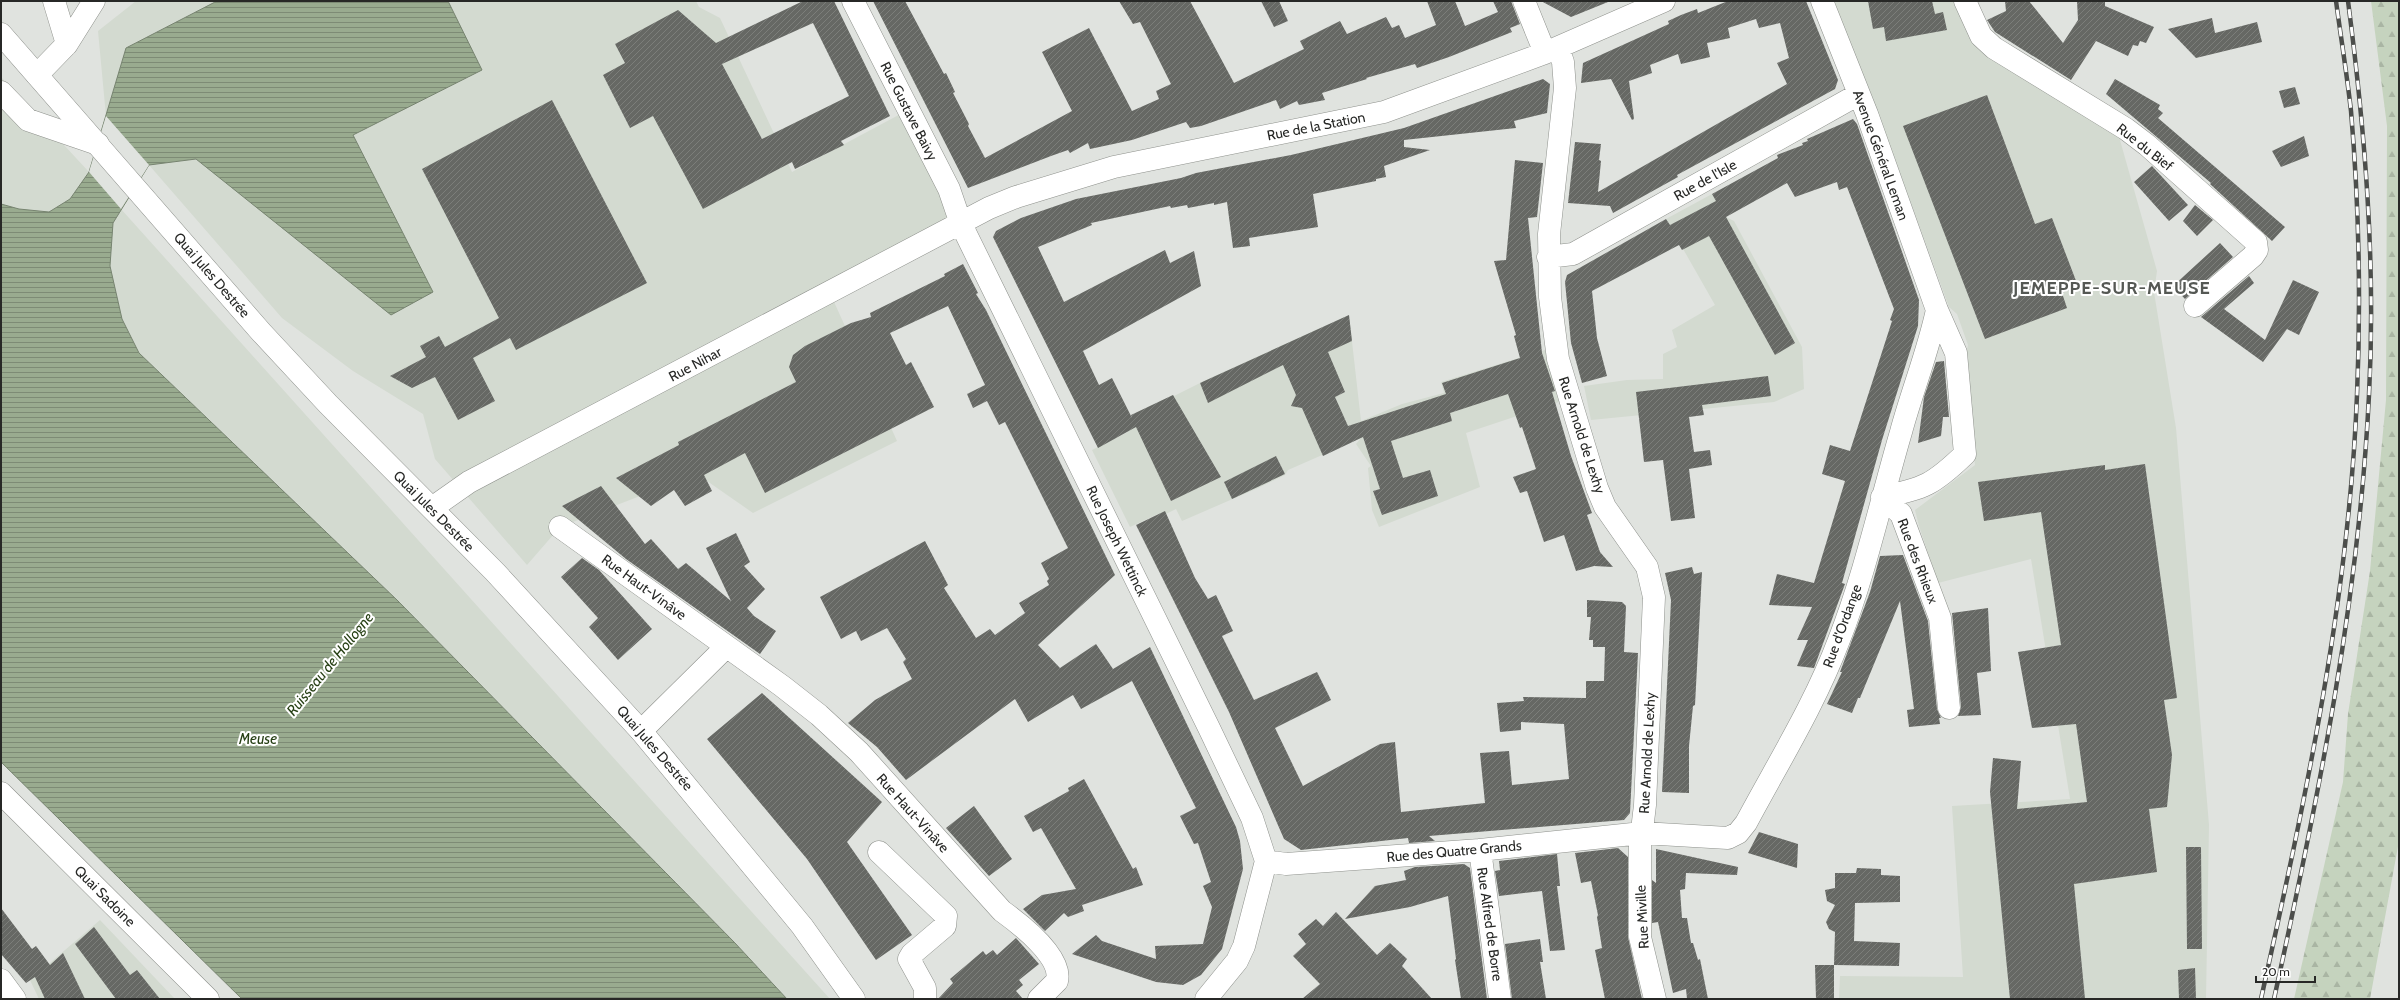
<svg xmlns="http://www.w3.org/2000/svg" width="2400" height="1000" viewBox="0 0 2400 1000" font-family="Cabin,sans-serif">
  <defs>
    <pattern id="forest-firs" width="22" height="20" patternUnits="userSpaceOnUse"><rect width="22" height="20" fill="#c5d3be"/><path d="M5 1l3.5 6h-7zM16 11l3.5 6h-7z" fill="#a9b5a3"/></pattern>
    <pattern id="water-rules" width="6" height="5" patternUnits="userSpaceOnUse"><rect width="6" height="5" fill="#99ab8f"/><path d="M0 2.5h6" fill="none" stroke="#7d8b75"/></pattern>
    <pattern id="building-hatch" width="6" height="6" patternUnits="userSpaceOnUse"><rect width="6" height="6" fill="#666864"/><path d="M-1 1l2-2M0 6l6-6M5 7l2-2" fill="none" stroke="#7c7e7a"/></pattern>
  </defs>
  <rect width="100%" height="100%" fill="#e0e3df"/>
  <!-- built -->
  <path fill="#d3dad0" d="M136 1H696L699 7 720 18 792 172 908 110 961 224 830 293 897 441 753 513 697 474 560 527 527 565 435 459 423 414 353 371 282 318 149 165 121 209 830 999H787L735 943 397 601 139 353 1 212V77L89 172 106 116 98 31Z
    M1833 1H1957L1966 26 2118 133 2157 271 2154 292 2176 428 2209 825 2206 999H1839L1840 976 1963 977 1952 806 2070 799 2031 559 1938 583 1919 526 1915 510 1975 465 1965 359 1968 345 1957 314 1949 307 1871 94Z
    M1712 194 1726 217 1734 221 1802 347 1804 389 1774 402 1591 420 1584 386 1627 380 1663 379V354L1677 347 1672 330 1715 305 1666 219Z
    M1349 315 1361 421 1402 404 1444 393 1441 382 1545 350 1562 401 1466 433 1480 487 1379 527 1372 510 1368 468 1371 466 1356 444 1361 438 1288 470 1285 475 1258 488 1182 521 1176 509 1160 517 1158 514 1130 527 1092 450 1128 432 1123 420 1173 395 1174 396 1208 379Z
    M100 920 175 999H39L30 980Z"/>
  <!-- forest -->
  <path fill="url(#forest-firs)" d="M2371 1H2399V841L2370 999H2294L2343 782 2348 714 2370 571 2386 400 2387 126Z"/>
  <!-- water -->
  <path fill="url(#water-rules)" stroke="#778470" d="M217 1H448L482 70 353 135 433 292 391 315 196 159 149 165 113 223 110 266 122 319 139 353 397 600 735 943 787 999H242L1 762V204L19 209 49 212 70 199 89 172 126 48Z"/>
  <!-- pier -->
  <path fill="#e0e3df" d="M106 116 149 165 121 209 89 172Z"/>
  <!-- building -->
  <path fill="url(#building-hatch)" fill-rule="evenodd" d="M803 1H834L890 116 841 141 844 145 795 169 792 162 703 209 653 116 630 128 603 75 625 63 615 44 678 10 716 43ZM813 23 849 96 762 139 722 64Z
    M873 1H905L944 74 946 73 955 92 953 93 969 124 968 126 985 158 1072 111 1042 52 1089 28 1132 111 1159 99 1156 91 1171 84 1140 22 1133 24 1119 1H1190L1234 83 1304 49 1300 41 1340 21 1347 34 1386 17 1392 28 1399 25 1405 38 1436 25 1427 1H1455L1465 26 1498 12 1493 1H1511L1520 24 1510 28 1512 32 1449 57 1417 68 1415 64 1366 78 1367 79 1322 93 1325 100 1299 105 1297 101 1280 109 1276 100 1201 126 1190 128 1186 122 1132 140 1090 149 1088 143 1070 153 1068 150 1051 156 968 188Z
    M1261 1H1279L1288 21 1274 27Z
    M1541 1H1608V2L1571 17Z
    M1728 1H1806L1838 80 1835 89 1677 175 1678 177 1613 213 1610 206 1568 203 1575 142 1601 144 1599 160 1601 161 1598 192 1787 84 1777 63 1789 58 1780 23 1759 28 1756 19 1728 28 1730 38 1707 43 1710 57 1681 64 1678 54 1650 65 1652 73 1629 81 1634 119 1632 120 1611 79 1581 83 1583 63 1669 24 1668 21 1681 15 1697 9 1698 13Z
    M1868 1H1932L1935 14 1943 12 1947 30 1886 41 1884 27 1873 29Z
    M2005 1H2029L2063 43 2078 20 2077 1H2105V6L2154 27 2146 43 2140 41 2138 46 2133 45 2128 56 2096 41 2071 80 1995 32 1987 20 2006 11Z
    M2212 18 2215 33 2257 22 2262 42 2196 58 2168 29Z
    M1543 79 1550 84 1547 113 1514 121 1516 128 1404 140V147L1430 150 1384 166 1386 177 1376 179V181L1313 194 1318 227 1249 238 1250 246 1233 248 1227 202 1214 205V203L1188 208 1187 205 1171 208 1170 206 1091 223 1092 225 1038 247 1064 302 1165 250 1170 263 1194 251 1201 286 1083 351 1099 385 1112 378 1132 418 1131 415 1173 395 1221 477 1171 501 1136 427 1098 448 993 237 996 231 1021 218 1076 199 1181 178 1196 173 1291 155 1404 128Z
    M2115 79 2160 105 2158 109 2163 113 2158 118 2285 227 2272 241 2210 184 2211 183 2106 94Z
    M2295 87 2300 104 2284 108 2279 91Z
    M1987 95 2035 224 2052 218 2078 286 2062 293 2067 308 1985 339 1903 126Z
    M552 100 647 283 516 350 510 338 473 358 495 401 458 420 435 377 412 388 390 376 426 357 420 346 439 336 445 347 499 318 422 169Z
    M1853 119 1857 124 1919 300 1918 326 1882 440 1842 583 1845 584 1814 668 1797 666 1808 640H1797L1812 607 1769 605 1777 574 1814 583 1845 481 1822 474 1830 445 1850 451 1892 321 1890 320 1894 309 1847 187 1839 190 1837 182 1795 197 1787 183 1726 217 1795 343 1775 355 1709 236 1682 250 1679 245 1592 291 1597 338 1607 376 1582 383 1571 343 1565 282 1567 275 1666 219 1670 225 1716 201 1712 194 1778 158 1777 155 1803 145 1802 143 1808 141 1807 139Z
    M2304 136 2309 156 2281 167 2272 151Z
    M1515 160 1543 163 1537 217 1528 218 1542 353 1555 391 1552 392 1571 456 1592 513 1587 515 1600 552 1613 567 1594 566 1576 571 1564 535 1544 542 1527 491 1520 493 1513 477 1536 469 1522 427 1520 428 1508 394 1450 413 1452 421 1391 441 1403 478 1430 470 1438 496 1382 515 1373 491 1380 489 1363 437 1323 456 1302 408 1291 406 1296 395 1283 365 1208 403 1200 383 1349 315 1352 341 1328 352 1345 392 1335 397 1348 426 1446 394 1442 383 1520 358 1514 336 1516 335 1494 261 1506 260Z
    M2152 166 2188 205 2169 221 2134 182Z
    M2195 205 2213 220 2197 236 2183 221Z
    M2220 243 2233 257 2185 299 2173 286Z
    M963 264 978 293 976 294 986 310 1115 575 1038 645 1060 668 1096 644 1113 669 1150 647 1236 827 1240 841 1243 869 1222 949 1201 975 1183 985 1156 982 1072 954 1096 935 1102 941 1156 959 1155 946 1203 944 1212 907 1203 886 1211 882 1198 843 1194 844 1180 816 1196 808 1132 681 1081 709 1073 695 1028 722 1015 699 906 780 877 747 848 723 875 700 912 679 903 662 906 659 887 628 861 641 856 631 841 639 820 597 925 541 948 585 944 588 976 638 990 629 995 635 1025 613 1019 603 1049 585 1047 581 1049 579 1041 563 1068 548 1005 422 999 425 987 401 973 408 967 394 985 385 948 306 890 333 906 365 911 362 934 407 765 493 745 453 704 475 712 491 685 506 674 490 651 506 616 478 679 445 678 442 796 382 789 367 793 355 805 346 851 323 871 317 870 313 945 276 944 274Z
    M2249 276 2254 283 2224 309 2265 340 2293 280 2319 292 2299 335 2287 329 2263 362 2201 317Z
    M1944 361 1949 417H1943L1941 436 1918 443 1924 397 1936 362Z
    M1768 376 1771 396 1702 405 1704 415 1689 417 1694 452 1710 450 1712 465 1689 469 1695 518 1671 521 1663 460 1644 462 1636 392Z
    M1276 456 1285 474 1232 499 1224 482Z
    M2145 464 2177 698 2164 700 2172 755 2167 807 2149 809 2157 872 2074 884 2085 999H2010L1990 792 1993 758 2021 761 2017 809 2087 802 2076 724 2032 728 2018 652 2061 645 2041 512 1984 521 1978 482 2105 465V470Z
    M601 486 645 544 651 539 678 569 686 563 731 601 706 548 736 533 750 562 744 566 765 589 747 608 754 616 776 631 760 654 626 559 562 506Z
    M1165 511 1195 578 1208 599 1216 595 1233 631 1222 636 1254 700 1317 672 1331 700 1275 728 1303 786 1380 744 1395 742 1401 812 1485 803 1480 753 1509 751 1512 785 1569 779 1564 724 1521 722V730L1500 732 1497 703 1524 701 1523 697 1586 698V681H1604L1605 647H1593V640H1589L1591 617H1587V600L1622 602 1626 606 1624 652 1638 653 1630 813 1624 820 1429 836 1435 841 1409 843 1408 838 1301 850 1284 839 1229 712 1136 525Z
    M1903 555 1928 621 1937 709 1941 718H1939L1940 724 1909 727 1907 710 1914 709 1900 601 1860 698H1858L1852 713 1827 704 1842 672H1840L1870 592 1880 556Z
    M582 558 599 570 652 629 618 660 589 627 598 618 561 577Z
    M1692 567 1694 574 1702 572 1695 705 1693 706 1689 746V793L1662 792 1671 600 1665 573Z
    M1988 608 1991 671 1977 673 1981 715 1958 716 1961 707 1952 613Z
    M762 693 882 802 847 842 912 935 876 960 807 859 707 739Z
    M1084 779 1133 869 1136 867 1143 885 1082 905 1084 911 1068 917 1064 913 1045 931 1023 909 1042 895 1076 889 1041 828 1033 832 1024 816 1069 791 1068 788Z
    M974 806 1012 859 989 876 946 828Z
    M1759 832 1798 844 1797 868 1748 853Z
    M2186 847H2201L2202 949H2187Z
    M1618 848 1628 857V937L1642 999H1605L1595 950 1602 948 1597 917 1598 915 1591 881 1581 883 1575 853Z
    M1656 849 1738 867 1737 875 1686 873 1685 889 1680 890 1682 918H1687L1691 943H1693L1698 960 1700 959 1708 999H1687L1686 989 1673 993 1658 922 1652 923V880L1656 883Z
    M1557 854 1560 886H1557L1565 950 1550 951 1542 891 1499 896 1495 871 1500 870 1499 861Z
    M1464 864 1470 868 1487 999H1461L1455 960 1456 959 1448 896 1410 907 1345 919 1375 886 1406 880 1404 871 1415 867Z
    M1857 868 1881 869V875L1900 876V902L1855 903 1854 941 1900 943 1899 966 1834 965 1835 932 1829 929 1826 922 1835 905 1827 901 1825 890 1835 888V873H1856Z
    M1 908 32 949 36 946 50 965 63 953 85 999H45L35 977 26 983 1 954Z
    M1336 912 1377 955 1390 943 1407 959 1402 966 1432 999H1302L1320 984 1293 956 1306 944 1298 934 1316 919 1323 926Z
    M94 927 130 975 137 970 160 999H116L75 944Z
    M1016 938 1039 964 1019 980 1023 985 1016 991 1023 999H938L953 983 950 979 983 951 986 955 993 950 997 955Z
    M1540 939 1543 962H1540L1546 999H1512L1505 944Z
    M1815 965H1834V999H1816Z
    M2195 968 2196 999H2179L2178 970Z"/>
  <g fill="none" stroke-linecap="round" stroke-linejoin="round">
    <defs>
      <path id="minor" d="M54 1 67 44
        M853 1 949 189 961 224 1209 728 1252 818 1266 861
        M1524 1 1545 53
        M1822 1 1867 114 1937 310 1956 353 1965 454C1934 484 1924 489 1882 497
        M1965 1 1981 36 1994 48 2126 129 2147 145 2256 242 2257 250 2253 256 2195 306
        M1558 48 1563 62 1565 88 1549 234 1550 297 1558 359 1597 488 1605 507 1647 567 1654 597 1645 805 1640 847V937L1655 999
        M37 75 67 44 94 1
        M1 92 28 120 98 144
        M1548 257 1573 254 1859 94
        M1882 497 1901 514 1940 618 1949 708
        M432 508 469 482 989 208 1016 197 1114 167 1384 112 1545 53 1664 1
        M560 527 782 686 819 715 859 752 1002 911C1020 924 1063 957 1057 981L1039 999
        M641 731 726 647
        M1480 850 1500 999
        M879 852 946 916 945 926 912 954 909 959 925 988V999
        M1266 861 1286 864 1480 850 1642 833 1728 838 1738 833 1746 823C1778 763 1815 704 1839 640 1865 574 1881 500 1901 432 1912 391 1928 352 1937 310
        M1 980 15 999
        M1206 999 1237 961 1244 946 1266 861"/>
      <path id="major" d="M1 34 261 332 328 404 495 572 641 731 802 926 854 999
        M1 793 208 999"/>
    </defs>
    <!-- minor casing -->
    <use href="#minor" stroke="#8e918c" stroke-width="23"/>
    <!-- major casing -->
    <use href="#major" stroke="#8e918c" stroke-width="23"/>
    <!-- minor -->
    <use href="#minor" stroke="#fff" stroke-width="22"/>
    <!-- major -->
    <use href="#major" stroke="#fff" stroke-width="22"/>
    <defs>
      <path id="rail" d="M2261 999C2305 800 2349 599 2357 395 2361 301 2359 205 2351 111 2347 75 2341 38 2336 1
        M2274 999C2318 799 2359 600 2369 395 2376 263 2365 131 2348 1"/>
    </defs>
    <!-- rail casing -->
    <use href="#rail" stroke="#4c4e4b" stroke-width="4.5"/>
    <!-- rail -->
    <use href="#rail" stroke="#fff" stroke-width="3" stroke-dasharray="9" stroke-linecap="butt"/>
  </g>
  <g text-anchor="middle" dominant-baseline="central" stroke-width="4" stroke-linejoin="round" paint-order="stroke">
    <!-- street labels -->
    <g font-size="14" fill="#272826" stroke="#fff">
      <text transform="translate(909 111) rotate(63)">Rue Gustave Baivy</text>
      <text transform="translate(1316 126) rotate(-11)">Rue de la Station</text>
      <text transform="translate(2145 147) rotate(38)">Rue du Bief</text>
      <text transform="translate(1881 155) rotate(70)">Avenue Général Leman</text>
      <text transform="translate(1705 180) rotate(-29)">Rue de l'Isle</text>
      <text transform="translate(212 275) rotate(49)">Quai Jules Destrée</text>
      <text transform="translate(695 364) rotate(-28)">Rue Nihar</text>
      <text transform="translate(1582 435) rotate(72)">Rue Arnold de Lexhy</text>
      <text transform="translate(434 511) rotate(45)">Quai Jules Destrée</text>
      <text transform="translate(1117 541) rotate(64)">Rue Joseph Wettinck</text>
      <text transform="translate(1918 561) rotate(69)">Rue des Rhieux</text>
      <text transform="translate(644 587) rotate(36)">Rue Haut-Vinâve</text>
      <text transform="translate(1842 626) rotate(-70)">Rue d'Ordange</text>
      <text transform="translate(655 748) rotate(49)">Quai Jules Destrée</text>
      <text transform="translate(1647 753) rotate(-87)">Rue Arnold de Lexhy</text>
      <text transform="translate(913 813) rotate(48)">Rue Haut-Vinâve</text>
      <text transform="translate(1454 851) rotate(-5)">Rue des Quatre Grands</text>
      <text transform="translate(105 896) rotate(45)">Quai Sadoine</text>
      <text transform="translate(1642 917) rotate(-93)">Rue Miville</text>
      <text transform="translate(1490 924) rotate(82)">Rue Alfred de Borre</text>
    </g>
    <!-- water labels -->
    <g font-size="15" font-style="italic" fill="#274015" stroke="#fff">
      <text transform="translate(330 664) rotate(-51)">Ruisseau de Hollogne</text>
      <text x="258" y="739">Meuse</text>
    </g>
    <!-- district labels -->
    <g font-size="18" font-weight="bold" letter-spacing="1" fill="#555854" stroke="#fff">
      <text x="2112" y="288">JEMEPPE-SUR-MEUSE</text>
    </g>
  </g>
  <!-- border -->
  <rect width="2400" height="1000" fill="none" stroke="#272826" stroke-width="4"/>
  <!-- scale -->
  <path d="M2256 976v6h59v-6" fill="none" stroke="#272826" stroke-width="2"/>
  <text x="2262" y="976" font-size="12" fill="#272826" stroke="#ffffff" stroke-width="3" paint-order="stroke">20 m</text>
</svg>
